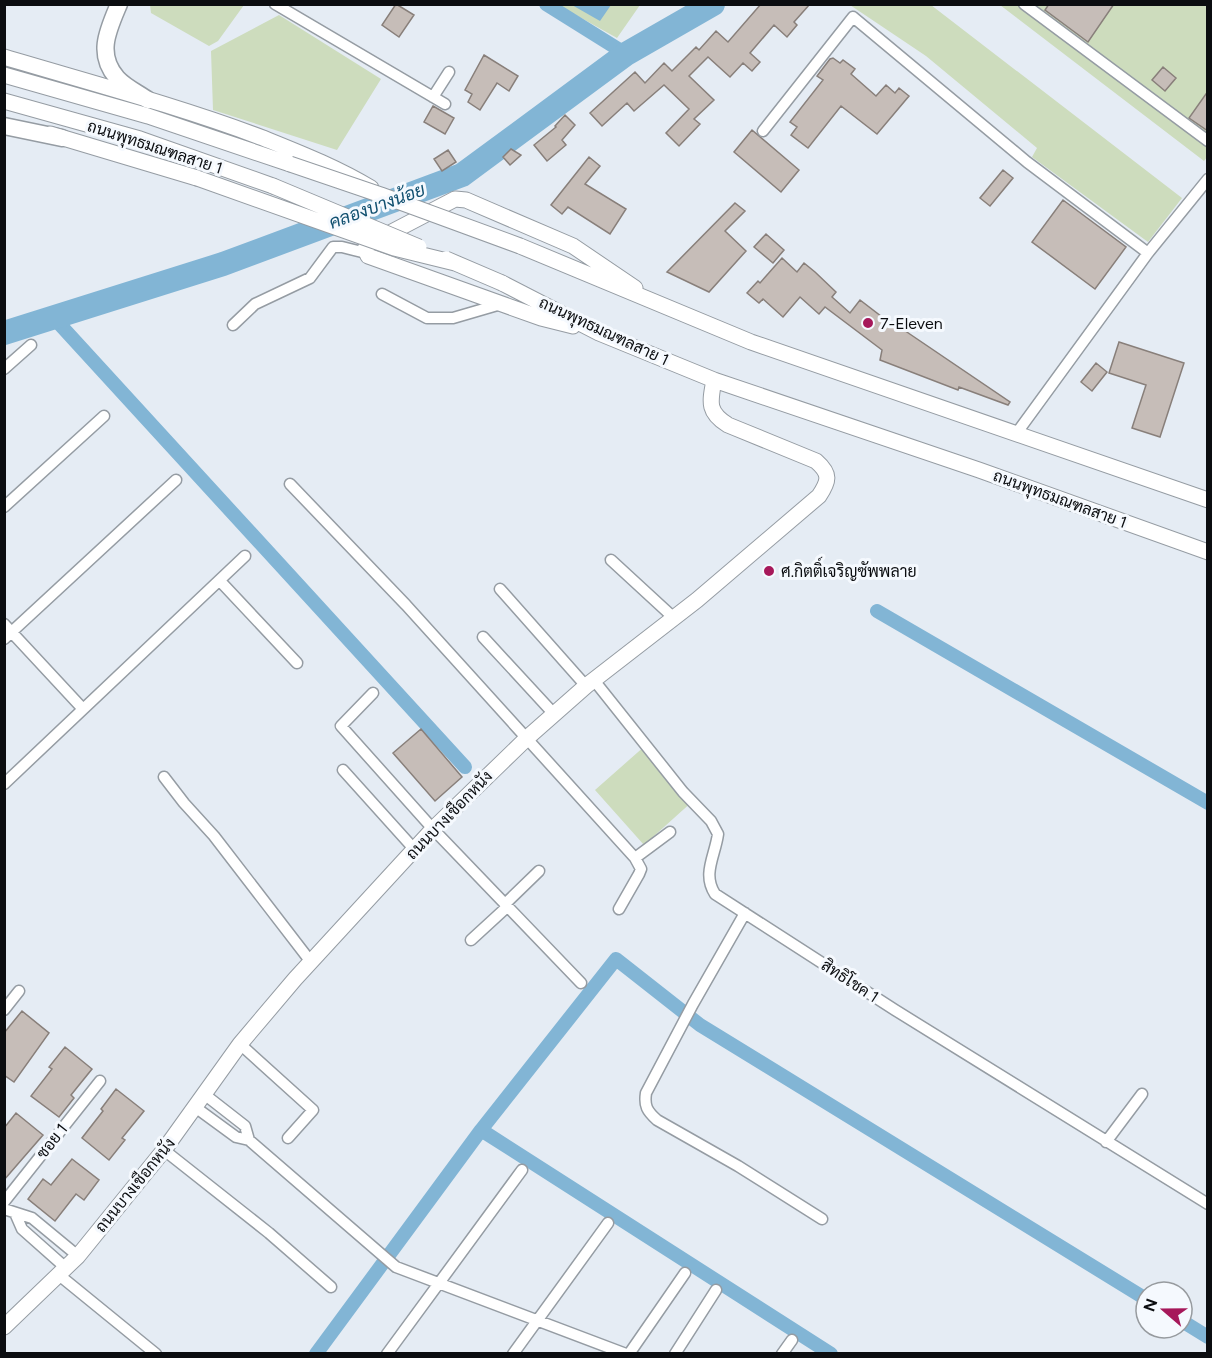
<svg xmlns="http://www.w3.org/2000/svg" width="1212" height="1358" viewBox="0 0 1212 1358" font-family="Figtree,Sarabun,sans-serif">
  <rect width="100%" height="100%" fill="#e5ecf4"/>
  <!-- green -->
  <path fill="#cddcbd" d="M150 5V4L244 5 218 41 209 46 151 13Z
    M558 5H640L617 38Z
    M850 5H931L1182 198 1148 242 1032 157 1037 148 926 56Z
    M1000 5H1207V157L1204 161Z
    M279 15 381 79 337 150 213 110 211 51Z
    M646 745 694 800 644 845 595 790Z"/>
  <!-- water -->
  <path fill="#82b5d5" d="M572 5H611L600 21Z"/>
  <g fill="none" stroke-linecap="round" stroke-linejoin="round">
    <!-- canal -->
    <path stroke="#82b5d5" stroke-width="14" d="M546 4 626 54
      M701 4 707 8
      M54 318 465 767
      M877 611 1208 803
      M481 1130 831 1354
      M1182 1321 1208 1337
      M316 1354 481 1130 616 959 700 1025 1146 1299"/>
    <!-- river -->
    <path stroke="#82b5d5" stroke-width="24" d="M4 333 223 264 462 175 626 54 713 4"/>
  </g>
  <!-- building -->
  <path fill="#c6bdb8" stroke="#887f7a" stroke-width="1.5" d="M396 4 414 15 399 37 382 25Z
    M761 4H810L794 22 797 25 787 37 774 25 750 53 760 62 752 71 743 63 730 77 708 57 689 76 714 100 694 119 700 124 679 146 666 133 689 109 664 85 634 111 627 103 602 126 590 113 635 72 645 83 664 63 672 71 696 47 699 50 716 31 728 42Z
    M1049 4H1114L1088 42 1045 10Z
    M484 55 518 76 509 91 497 83 480 110 468 102 472 94 465 90Z
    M833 58 840 63 843 60 855 69 851 74 876 96 886 85 895 93 899 88 909 96 877 134 841 106 808 148 791 135 797 127 790 122 823 80 817 76 830 59Z
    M1163 67 1176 78 1165 91 1152 80Z
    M1208 91V131L1189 118Z
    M433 106 454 118 445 134 424 122Z
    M565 115 575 125 562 140 566 145 547 161 534 145 556 127 555 126Z
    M752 130 799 170 781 192 734 152Z
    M511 149 521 155 510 165 503 157Z
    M448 150 456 162 442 171 434 159Z
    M589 157 600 166 585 184 626 209 610 234 568 207 562 214 551 205Z
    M1003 170 1013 178 990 206 980 198Z
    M1063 200 1126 247 1095 289 1032 242Z
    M735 203 745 211 725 231 746 251 709 292 667 272Z
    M766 234 784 250 773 263 754 247Z
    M782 258 797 272 804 263 815 272 836 292 832 297 850 313 860 300 894 326 895 324 1010 402 1008 405 959 387 958 390 880 360 882 350 825 307 819 314 800 297 783 317 763 299 759 303 747 293 758 281 760 283Z
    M1119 342 1184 363 1160 437 1132 428 1146 385 1109 373Z
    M1096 363 1107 372 1092 391 1081 382Z
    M421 729 462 777 435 801 393 753Z
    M22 1011 49 1033 14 1082 4 1075V1033Z
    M65 1047 92 1069 71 1095 74 1098 59 1117 31 1096 52 1069 49 1067Z
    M116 1089 144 1111 122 1138 125 1140 109 1160 82 1138 103 1111 101 1109Z
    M16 1113 43 1135 4 1180V1128Z
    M72 1159 99 1180 84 1200 76 1194 55 1221 28 1199 43 1179 51 1185Z"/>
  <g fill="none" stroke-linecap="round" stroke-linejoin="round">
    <defs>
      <path id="street" d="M275 4 445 104
        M1024 4 1208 141
        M433 97 449 72
        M763 131 853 17 1027 162 1148 253
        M382 294 427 318H453L501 304
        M233 325 255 304 310 278 333 247H342L366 253
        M4 369 31 345
        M1016 434 1148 253 1208 179
        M290 484 406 605 635 858
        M4 507 104 416
        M611 560 674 618
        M220 581 297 663
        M500 589 586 686
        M4 624 83 709
        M483 637 554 714
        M4 639 176 480
        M593 679 683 792 711 821 718 834C715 856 702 874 715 894L895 1010 1208 1204
        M373 693 341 726 433 829 581 983
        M343 770 415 850
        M164 777 184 803 214 836 311 962
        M4 784 245 556
        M505 904 539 871
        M619 909 639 874 641 869 635 858 670 832
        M745 913 693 1004 646 1093C644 1106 647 1111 657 1120L738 1166 822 1219
        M471 940 507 907
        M4 1010 19 991
        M240 1044 313 1110 288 1138
        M195 1107 236 1137 249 1140 245 1126 204 1094
        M249 1140 396 1267 626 1354
        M1106 1142 1142 1094
        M164 1150 269 1233 331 1287
        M4 1202 100 1081
        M4 1209 32 1218 78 1256
        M15 1213 22 1229 66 1268
        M59 1275 156 1354
        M387 1354 522 1170
        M513 1354 608 1223
        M629 1354 685 1273
        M675 1354 716 1290
        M782 1354 792 1340"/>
      <path id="secondary" d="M4 57C91 83 178 106 263 138 300 153 336 167 371 188
        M4 75 148 116 290 164
        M4 101 140 139 273 186
        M50 134 197 178
        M520 246 751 342 1208 500
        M502 283 599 333 714 380 979 470 1208 552
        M573 326 541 318 368 256 365 249 367 245 455 199 466 200 573 246 635 288
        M4 1327 78 1256 164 1150 240 1044 295 979 433 829 527 738 586 686 697 600 819 496C829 481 831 474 816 461L728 425C707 412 710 402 714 380"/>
      <path id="primary" d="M119 4C108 30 96 54 117 78 125 87 138 93 148 100
        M4 126 62 138"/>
    </defs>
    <!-- street casing -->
    <use href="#street" stroke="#959ca3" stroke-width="13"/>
    <!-- secondary casing -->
    <use href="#secondary" stroke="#959ca3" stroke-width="17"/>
    <!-- primary casing -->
    <use href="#primary" stroke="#959ca3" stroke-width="19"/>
    <!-- street -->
    <use href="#street" stroke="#fff" stroke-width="10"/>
    <!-- secondary -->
    <use href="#secondary" stroke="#fff" stroke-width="15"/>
    <!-- primary -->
    <use href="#primary" stroke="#fff" stroke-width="16"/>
    <defs>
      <path id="secondary-bridge" d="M290 164 381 195 520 246
        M197 178 394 248 455 263
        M273 186 419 247
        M446 259 502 283"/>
    </defs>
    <!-- secondary-bridge casing -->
    <use href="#secondary-bridge" stroke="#959ca3" stroke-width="17" stroke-linecap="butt"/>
    <!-- secondary-bridge -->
    <use href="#secondary-bridge" stroke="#fff" stroke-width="15"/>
  </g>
  <!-- markers -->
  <g fill="#a6185a" stroke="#f5f9fe" stroke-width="2">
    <circle cx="868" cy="323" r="6"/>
    <circle cx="769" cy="571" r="6"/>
  </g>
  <g text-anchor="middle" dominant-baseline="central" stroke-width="6" stroke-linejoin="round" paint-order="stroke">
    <!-- street labels -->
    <g font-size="16" fill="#0b0d10" stroke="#f5f9fe">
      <text transform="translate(155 147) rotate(18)">ถนนพุทธมณฑลสาย 1</text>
      <text transform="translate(604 331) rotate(25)">ถนนพุทธมณฑลสาย 1</text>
      <text transform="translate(1060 499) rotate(20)">ถนนพุทธมณฑลสาย 1</text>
      <text transform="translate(449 815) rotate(-46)">ถนนบางเชือกหนัง</text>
      <text transform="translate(850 981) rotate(33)">สิทธิโชค 1</text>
      <text transform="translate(52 1141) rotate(-52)">ซอย 1</text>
      <text transform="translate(135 1185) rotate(-51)">ถนนบางเชือกหนัง</text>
    </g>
    <!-- poi labels -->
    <g font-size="16" fill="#0b0d10" stroke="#f5f9fe" text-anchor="start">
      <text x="880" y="323">7-Eleven</text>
      <text x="781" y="571">ศ.กิตติ์เจริญซัพพลาย</text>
    </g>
    <!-- water labels -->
    <g font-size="18" font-style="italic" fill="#115070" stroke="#f5f9fe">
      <text transform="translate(377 206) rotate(-20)">คลองบางน้อย</text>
    </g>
  </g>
  <!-- border -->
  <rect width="1212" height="1358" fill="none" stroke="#0b0d10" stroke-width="12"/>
  <!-- north arrow -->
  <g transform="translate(1164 1310) rotate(290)"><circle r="28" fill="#f5f9fe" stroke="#979b9f" stroke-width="1.5"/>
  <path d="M0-4.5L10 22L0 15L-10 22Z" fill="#a6185a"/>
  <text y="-9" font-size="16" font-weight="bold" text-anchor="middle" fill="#0b0d10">N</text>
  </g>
</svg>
